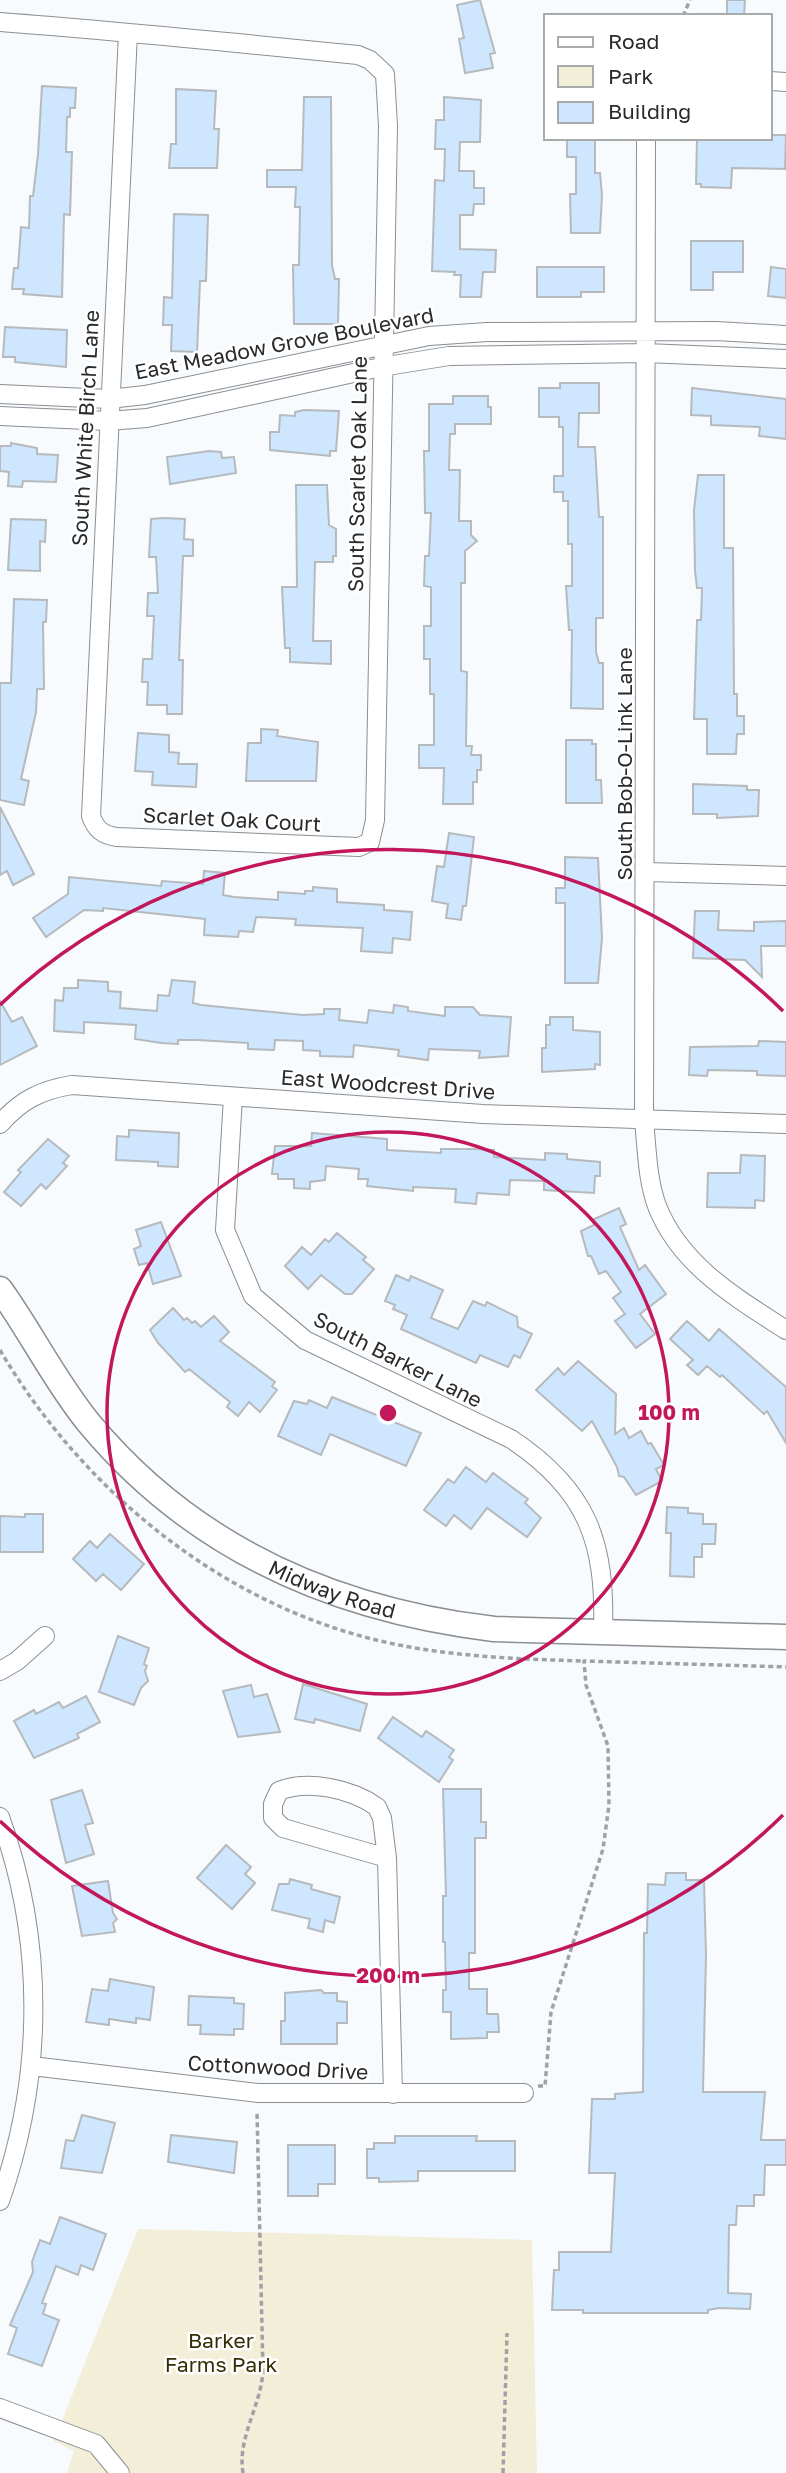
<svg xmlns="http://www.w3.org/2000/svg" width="786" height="2473" viewBox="0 0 786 2473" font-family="'Golos Text',sans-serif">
  <rect width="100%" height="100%" fill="#f8fbfe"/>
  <!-- green -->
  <path fill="#f3eed8" d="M138 2229 532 2240 537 2473H67L74 2451 54 2441Z"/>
  <!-- building -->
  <path fill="#cee6fe" stroke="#b6babd" stroke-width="2" d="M480 0 495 53 490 54 493 68 465 73 459 39 464 38 457 5Z
    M727 0H745L744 16H727Z
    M42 86 76 88 75 108H70V117H67L66 152H72L70 215 64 214 62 297 23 294 24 289H12L14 268H18L21 227 29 228 30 196H33L38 154Z
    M176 89 216 91 214 129H219L217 168H169L171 144H176Z
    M304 97H331L332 265 335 279H339L338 324H294L293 265H299L300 207H295L296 187H267V170H302Z
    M444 97 481 100 480 142H460L459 171H474V188H484V204H474L473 215H460V249L496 250 495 272H483L481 297H460L461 275H454L455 272 432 271 435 180 444 181 445 149H435L436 120H444Z
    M770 135H786L785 169 732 168 731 188 701 187V184H696L697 138H770Z
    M567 138H595V173H600L602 195 600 233H571L570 194H576V157H567Z
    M174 214 208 215 206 281H200L197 352 171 351 172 325H163L164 297 172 298Z
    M691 241H743V272H713V290H691Z
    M537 267H604V292H581V297H537Z
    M771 267 786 269V298L768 296Z
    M5 327 67 330 66 367 15 362V357H3Z
    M560 383H599V413H579L578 447H595L599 517H603V618H596V652L599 663H603V709L571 708 572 630H569L566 586H572V544H568V501H563V492H554V476H563V427H559V417H539V388H560Z
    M692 388 786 399V439L759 436 760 427 711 425V416L691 415Z
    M453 396H488V407H491V424H455V434H450L449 470H460L459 521H471V535L477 541 465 551V583H461V671L467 672 466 746H472L471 755H481V770H477V782H473V804H443L444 768H419V745H434V694H430V659H424V626H431V587L424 586 425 556H429L431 513H425L424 451H429V404H453Z
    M304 410 339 411 336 451H330V456L270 450V432H279L280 415 295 416V412Z
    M11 443 37 448V454L58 455 56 482 23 481 22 487 8 486 9 472 0 471V446H11Z
    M209 451 221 452 222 458 234 457 236 473 170 484 167 457Z
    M698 475H724V548H733L734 694H737V716H744V734H737L736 754H707V719H694L697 620H701L702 588H697L695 571 694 510Z
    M296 485H327L329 525 336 529V556H333V562H315L313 641H331V664L290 662V648H285L282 587H297Z
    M164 518 185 519 184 539 193 540V556H183L179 660H183L182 714H167V705H147L148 682H142L143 659H152L154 616H147L148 593H158L156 557H149L151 519Z
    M11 519 46 520 45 542 40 541V571L8 570Z
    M14 599 47 600 46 622H43L44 689H37L36 712 21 779 29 781 24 805 0 800V683H11Z
    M261 729 278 730 277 736 318 742 316 781H246L248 743H261Z
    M138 733 169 735V752L179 753 178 764H197L196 787 152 785 153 772 135 771Z
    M566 740H592V744H596V780H601L602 803H566Z
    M693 784 747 786V790H759L758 816 717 818V814H693Z
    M0 807 34 874 13 885 7 871 0 875Z
    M449 833 474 837 466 906H463L461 920 446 918 448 904 432 901 437 866 444 867Z
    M565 857 598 858 602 938 598 983H565V903H556V888H565Z
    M204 871 225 873 223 895 234 897 278 900V892L305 894V891H313V887L337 889V902L384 905V910L412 912 410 940 393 938 392 953 361 951 363 928 295 925 296 919 256 917 253 932 239 931 238 937 204 935 205 919 103 908V911L84 910 46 937 33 918 68 894 69 877 161 886 162 881 203 884Z
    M695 911H719L718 930 754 931V922L786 921V946H761L762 977 745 960 693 958Z
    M78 980 108 982V991L121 992 120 1008 157 1011 158 995 169 996 172 980 195 982 193 1003 201 1005 303 1015 324 1014V1009H340L339 1020 367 1023 369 1010 393 1013 394 1005 408 1007V1011L445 1016V1007H473L480 1015 511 1017 508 1056 479 1058 480 1051 429 1049 428 1060 398 1056 399 1050 354 1045 353 1057 320 1056V1051L303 1050V1041L275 1040 274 1050 248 1049V1043L197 1040H178V1044L161 1043 135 1039 136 1025 84 1022V1033L54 1031 55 1000 63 1001 64 988H78Z
    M0 1001 12 1022 22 1017 37 1046 0 1065Z
    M550 1017H573V1030L600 1032V1065L595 1064V1069L542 1072V1048H546V1025H550Z
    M759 1041 786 1042V1076L757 1075V1071L708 1070 707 1076 689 1075 690 1047 758 1046Z
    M129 1130 179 1133 178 1167 158 1166V1162L116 1160 117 1136 129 1137Z
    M312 1133 387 1139V1150L441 1153V1149H474L494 1150V1157L545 1160V1153L567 1154V1159L600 1162V1176H595L594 1193 544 1190V1181L510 1180 509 1195 477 1193 476 1204 455 1202 456 1189 413 1187V1191L367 1186 368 1179H358L359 1169 326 1166 325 1180 310 1182V1189L294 1188V1179H278V1174H272L275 1146H311Z
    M48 1139 69 1156 63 1163 67 1166 46 1189 41 1184 21 1206 4 1192 21 1172 18 1170Z
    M741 1155 765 1156 764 1201 755 1200V1208L707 1207 708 1173H740Z
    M619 1208 626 1224 620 1227 639 1270 645 1265 666 1294 640 1314 655 1334 636 1348 615 1321 625 1314 613 1298 621 1292 606 1271 599 1274 591 1256H588L581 1231 594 1225 592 1220Z
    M161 1222 181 1276 153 1284 147 1263 139 1265 134 1249 141 1246 136 1230Z
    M337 1233 366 1257 363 1260 374 1269 352 1294H345L321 1275 308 1289 285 1266 302 1247 311 1255 325 1239 329 1242Z
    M396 1275 409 1281 411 1276 443 1290 431 1318 458 1329 473 1301 485 1306 487 1302 517 1317 518 1327 532 1334 520 1358 514 1355 508 1367 480 1355 476 1363 401 1329 407 1315 393 1309 395 1305 385 1301Z
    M173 1308 184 1320 187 1318 192 1323 195 1321 201 1327 214 1316 229 1332 220 1341 275 1382 272 1386 277 1390 260 1412 249 1402 238 1416 227 1407 230 1402 189 1369 185 1372 158 1343 150 1330Z
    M687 1321 709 1341 719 1329 786 1387V1443L767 1411 764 1414 722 1375 720 1377 707 1366 698 1375 687 1365 693 1360 670 1339Z
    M578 1361 616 1394 615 1434 624 1428 629 1438 641 1431 648 1444 651 1443 664 1465 656 1469 662 1481 636 1495 624 1477 619 1476 617 1467 592 1421 582 1431 536 1390 558 1368 564 1375Z
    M332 1397 421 1433 406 1466 330 1434 321 1455 278 1436 294 1401 307 1404 309 1400 327 1408Z
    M466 1467 486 1482 493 1473 528 1499 525 1503 541 1518 527 1537 487 1508 471 1529 454 1515 446 1526 424 1510 448 1479 454 1483Z
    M667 1507 688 1508V1513L703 1514V1524H716L715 1544H702V1557H694V1577L670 1576 671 1533H666Z
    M25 1514H43V1552H0V1516L25 1517Z
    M110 1534 144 1564 121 1590 103 1574 96 1581 73 1559 90 1541 97 1548Z
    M118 1636 149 1648 144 1664 147 1666 145 1671 148 1681 141 1688 134 1705 99 1692Z
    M303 1684 367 1704 360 1731 315 1719 314 1723 295 1719Z
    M251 1685 254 1697 267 1694 280 1732 238 1737 223 1691Z
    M86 1696 100 1722 77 1734 79 1738 34 1758 14 1721 34 1710 36 1714 59 1702 63 1708Z
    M393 1717 422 1737 426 1731 454 1750 449 1757 453 1760 439 1782 378 1738Z
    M443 1789H481V1822H486V1838H475V1953H469V1989H487V2014H498L499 2032H487V2038L451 2039V2012H443V1990H446L445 1942H443V1896H446Z
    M82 1790 93 1823 85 1825 94 1854 66 1863 51 1800Z
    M226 1845 251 1867 245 1874 255 1883 232 1909 197 1878Z
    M666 1873H686V1880H704L706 1955 703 2092H765L761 2140H786V2165H765L764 2195H754V2206H737L736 2225H729L728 2293 751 2294 750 2309 719 2308 708 2310V2313H583V2310H552L554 2270H559V2252H611L615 2173H589L592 2099H615V2094L643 2092 644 1933H647L648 1884 665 1885Z
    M290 1879 312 1885 311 1889 340 1897 334 1923 325 1920 323 1932 308 1928 310 1919 272 1910 279 1884H289Z
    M108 1881 113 1913 117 1919 113 1923 115 1932 82 1936 72 1886Z
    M110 1979 154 1987 150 2020 136 2018V2023L109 2019V2025L86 2022 92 1989 108 1991Z
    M321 1990 324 1993H337V2001L347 2002V2023H337V2044H281V2021H285V1993Z
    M189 1996 234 1998V2003L244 2004 243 2029H234V2035L200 2034 201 2025H188Z
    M82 2115 115 2123 102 2173 61 2168 66 2140 74 2141Z
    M171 2135 237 2142 234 2173 168 2162Z
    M395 2136H477L476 2141H515V2171H418V2181L379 2182V2178H367V2149H374V2143H395Z
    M288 2145H335V2184H318V2196H288Z
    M60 2217 106 2234 93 2270 81 2265 78 2275 56 2266 42 2303 46 2304 43 2314 59 2320 42 2366 8 2354 17 2328 10 2325 33 2272 32 2262 40 2240 50 2244Z"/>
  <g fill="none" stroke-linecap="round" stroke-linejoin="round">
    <defs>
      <path id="minor" d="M0 22C120 31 239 43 358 55L370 60 385 74 388 126 375 820 370 842 359 847 117 837C103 835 96 830 91 816L128 33
        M770 81 786 82
        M646 138 644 1121C647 1148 647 1179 657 1206 680 1265 735 1297 786 1330
        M0 394 109 399 145 395 429 336 487 332 716 331 786 335
        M0 416 108 421 147 418 381 367 449 356 646 353 786 359
        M647 872 786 876
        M233 1097 225 1230 253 1296 305 1340 511 1439C588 1490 606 1543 603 1632
        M0 1124C21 1100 41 1090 72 1085L483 1114 786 1124
        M0 1671 17 1661 45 1636
        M0 1817C45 1941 44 2076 0 2201
        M387 1858 283 1828 273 1818V1804L279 1791C307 1779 352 1789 377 1807L382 1818 387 1858 393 2094
        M32 2066 258 2093H524
        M0 2408 96 2444 120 2473"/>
      <g id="secondary">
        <path id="s1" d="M0 1289C31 1332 54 1380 88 1422 192 1548 334 1610 494 1629L786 1637"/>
      </g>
    </defs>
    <!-- minor casing -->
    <use href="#minor" stroke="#8b8e92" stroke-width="20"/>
    <!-- secondary casing -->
    <use href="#secondary" stroke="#8b8e92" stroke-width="27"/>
    <!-- path -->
    <path stroke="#9fa1a4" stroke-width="3.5" stroke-dasharray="5 3.5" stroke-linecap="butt" d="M683 16 690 0
      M0 1350C84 1493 228 1610 394 1644 457 1657 520 1659 584 1661
      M538 2086H545L551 2012 603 1849 609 1805 608 1746 586 1685 584 1661 786 1667
      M243 2473C237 2438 261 2406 263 2371L257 2111
      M503 2473 507 2333"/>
    <!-- minor -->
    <use href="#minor" stroke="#fff" stroke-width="18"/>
    <!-- secondary -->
    <use href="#secondary" stroke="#fff" stroke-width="24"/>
  </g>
  <!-- distance rings -->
  <g fill="none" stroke="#c2185b" stroke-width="3.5">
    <circle cx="388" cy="1413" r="281"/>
    <path d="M783 1815A563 563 0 0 1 0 1821M0 1005A563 563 0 0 1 783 1011"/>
  </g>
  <g text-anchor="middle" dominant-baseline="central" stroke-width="5" stroke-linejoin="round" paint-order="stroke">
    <!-- street labels -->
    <g font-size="21" fill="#282a2b" stroke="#fff">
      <text transform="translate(284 343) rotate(-11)">East Meadow Grove Boulevard</text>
      <text transform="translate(85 428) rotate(-87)">South White Birch Lane</text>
      <text transform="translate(357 474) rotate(-89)">South Scarlet Oak Lane</text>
      <text transform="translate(624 764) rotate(-90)">South Bob-O-Link Lane</text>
      <text transform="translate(232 819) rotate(3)">Scarlet Oak Court</text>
      <text transform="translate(388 1084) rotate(4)">East Woodcrest Drive</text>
      <text transform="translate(398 1359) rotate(27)">South Barker Lane</text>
      <text stroke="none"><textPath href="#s1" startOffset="460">Midway Road</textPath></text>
      <text transform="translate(278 2067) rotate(3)">Cottonwood Drive</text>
    </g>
    <!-- park labels -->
    <g font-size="21" fill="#352d04" stroke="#fff">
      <text x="221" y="2340">Barker<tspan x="221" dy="24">Farms Park</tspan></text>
    </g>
  </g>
  <circle cx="388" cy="1413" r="10" fill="#c2185b" stroke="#fff" stroke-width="3.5"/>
  <g font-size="21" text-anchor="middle" font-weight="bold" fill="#c2185b" stroke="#fff" stroke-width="5" stroke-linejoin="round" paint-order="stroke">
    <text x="669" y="1420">100 m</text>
    <text x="388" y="1983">200 m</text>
  </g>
  <!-- legend -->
  <rect x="544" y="14" width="228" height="126" fill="#ffffff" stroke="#a9aaaa" stroke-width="2"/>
  <rect x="558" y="37" width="35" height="10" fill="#ffffff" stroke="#a9aaaa" stroke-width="2"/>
  <text x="608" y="49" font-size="21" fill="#282a2b">Road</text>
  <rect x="558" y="66" width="35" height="21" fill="#f3eed8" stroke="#a9aaaa" stroke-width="2"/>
  <text x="608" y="84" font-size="21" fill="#282a2b">Park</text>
  <rect x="558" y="102" width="35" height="21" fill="#cee6fe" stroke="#a9aaaa" stroke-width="2"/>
  <text x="608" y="119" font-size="21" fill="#282a2b">Building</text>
</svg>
